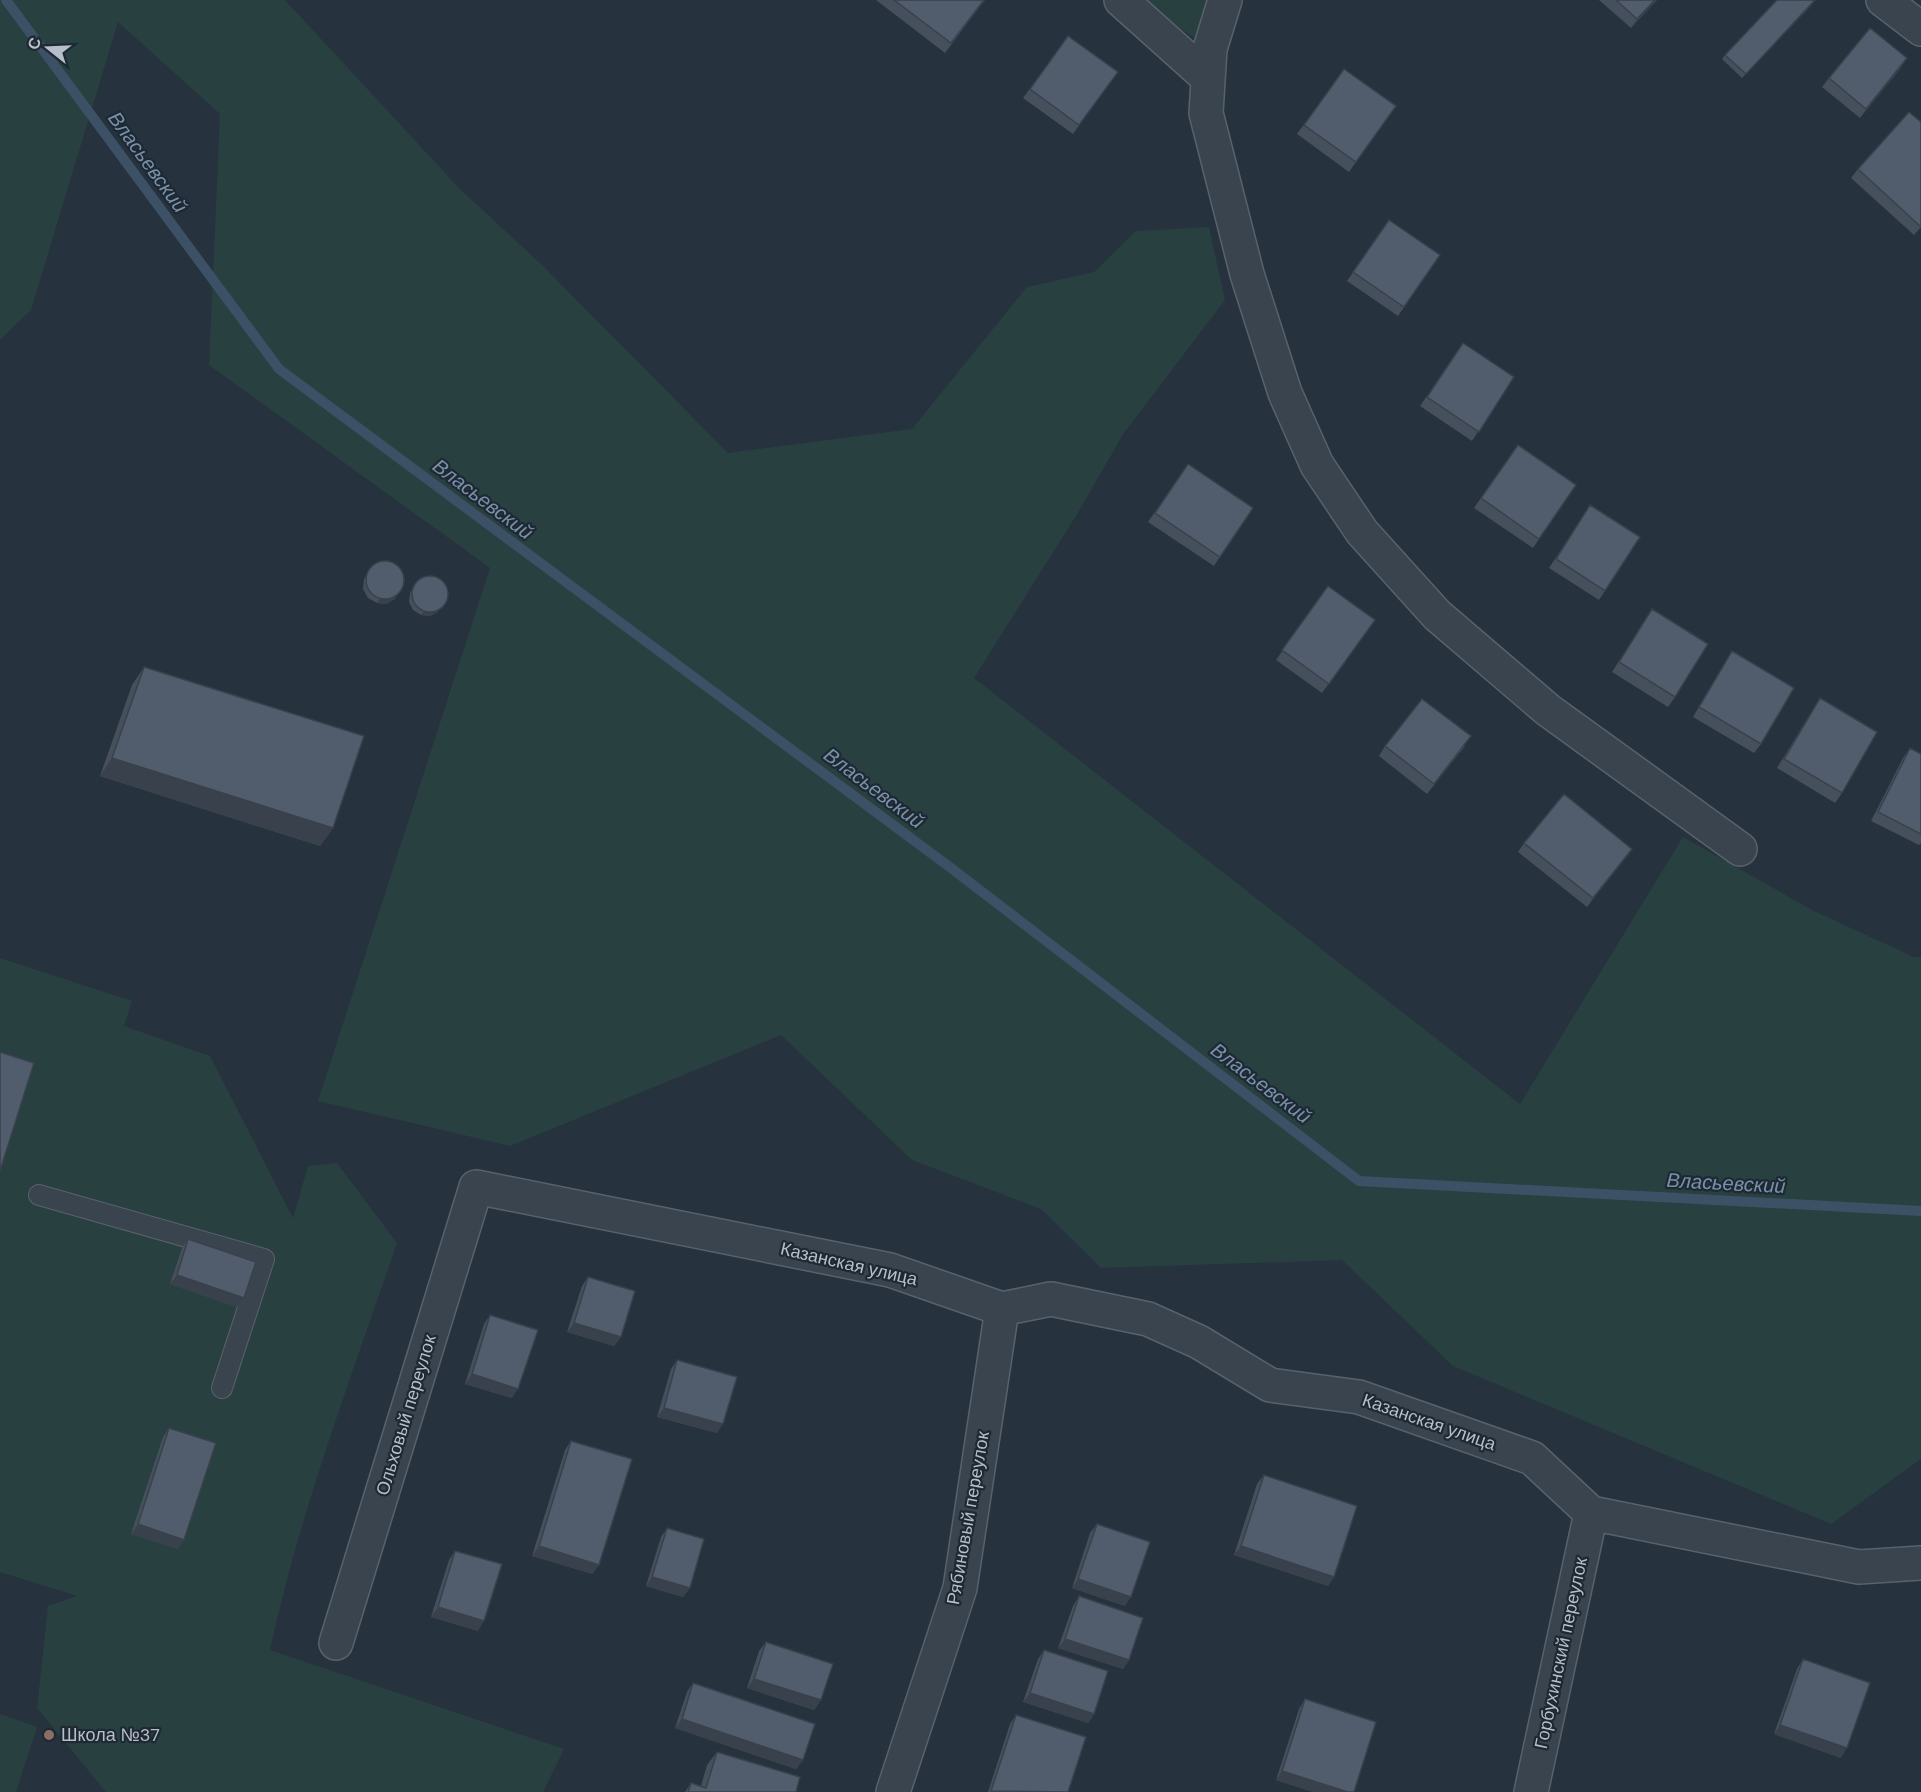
<svg xmlns="http://www.w3.org/2000/svg" width="1921" height="1792" viewBox="0 0 1921 1792" font-family="'DM Sans',sans-serif">
  <rect width="100%" height="100%" fill="#26323e"/>
  <!-- green -->
  <path fill="#294040" d="M0 0H285L460 189 541 264 728 453 912 429 1027 287 1094 272 1136 231 1209 227 1225 300 1124 433 1079 511 974 678 1520 1104 1683 837 1814 911 1914 957H1921V1459L1831 1524 1453 1366 1342 1260 1101 1268 1041 1209 912 1160 781 1035 510 1146 318 1101 490 568 209 365 220 114 118 22 31 310 0 340Z
    M1139 0H1213L1199 41Z
    M0 958 132 1001 124 1026 210 1056 293 1218 308 1166 337 1163 397 1243C351 1378 300 1511 270 1650L564 1749 543 1792H106L37 1708 48 1606 77 1596 0 1572Z
    M0 1714 37 1727 16 1792H0Z"/>
  <g fill="none" stroke-linecap="round" stroke-linejoin="round">
    <!-- stream -->
    <path stroke="#3c5166" stroke-width="10" d="M6 0 279 369 951 868 1359 1181 1921 1211"/>
    <defs>
      <path id="lane" d="M39 1195 264 1259 222 1388"/>
      <path id="street" d="M1121 0 1208 78
        M1225 0 1210 49 1206 113 1247 274 1285 393 1317 465 1362 532 1437 615 1548 710 1740 849
        M1883 0 1921 29
        M336 1643 476 1187 890 1270 1002 1309 1051 1299 1148 1319 1199 1342 1270 1385 1359 1397 1532 1458 1591 1513 1859 1567 1921 1563
        M893 1792 960 1588 1002 1309
        M1531 1792 1591 1513"/>
    </defs>
    <!-- lane casing -->
    <use href="#lane" stroke="#58626c" stroke-width="22"/>
    <!-- street casing -->
    <use href="#street" stroke="#58626c" stroke-width="36"/>
    <!-- lane -->
    <use href="#lane" stroke="#3a444e" stroke-width="20"/>
    <!-- street -->
    <use href="#street" stroke="#3a444e" stroke-width="33"/>
  </g>
  <!-- wall -->
  <path fill="#46505d" d="M876 0H985L945 53Z
    M1599 0H1657L1631 28Z
    M1812 5 1742 78 1722 59 1725 55Z
    M1068 36 1118 72 1073 134 1023 98Z
    M1901 68 1860 118 1822 87 1829 78Z
    M1344 69 1396 106 1349 172 1297 134Z
    M1921 122V227L1914 235 1851 178 1858 169Z
    M1389 220 1440 255 1398 316 1347 281Z
    M1463 343 1514 377 1472 441 1420 406Z
    M1518 445 1576 485 1533 548 1474 508Z
    M1188 464 1220 557 1214 566 1148 522Z
    M1590 505 1605 591 1599 600 1549 568Z
    M372 566 395 599 386 604 377 603 368 598 363 589 364 579Z
    M418 580 438 612 430 616 421 615 413 610 409 602 410 593Z
    M1328 586 1375 620 1322 693 1276 660Z
    M1652 609 1675 697 1668 707 1612 672Z
    M1732 651 1761 744 1754 753 1693 717Z
    M144 667 333 828 320 846 100 776 132 685Z
    M1820 698 1842 793 1835 803 1777 768Z
    M1385 746H1465L1427 794 1379 756Z
    M1910 748 1921 754V843L1919 845 1871 821 1903 758Z
    M1524 843 1632 849 1587 907 1518 852Z
    M188 1239 244 1298 237 1307 170 1284 182 1248Z
    M588 1277 621 1337 614 1346 567 1332 582 1286Z
    M490 1315 512 1398 465 1384 484 1324Z
    M677 1360 717 1433 657 1417 671 1369Z
    M169 1428 184 1540 178 1549 131 1534 163 1437Z
    M571 1441 593 1574 532 1556 565 1450Z
    M1264 1475 1334 1577 1328 1586 1234 1555 1257 1484Z
    M1097 1524 1125 1606 1072 1588 1090 1533Z
    M667 1528 690 1588 683 1597 646 1586 661 1537Z
    M455 1551 478 1631 431 1617 449 1560Z
    M1079 1596 1129 1660 1123 1669 1058 1648 1073 1606Z
    M766 1642 821 1700 814 1710 747 1688 759 1651Z
    M1044 1650 1094 1714 1088 1723 1023 1702 1038 1659Z
    M1803 1659 1841 1758 1774 1734 1797 1669Z
    M693 1683 803 1760 796 1769 675 1728 687 1692Z
    M1305 1699 1354 1792H1313L1276 1780 1299 1709Z
    M1016 1715 1068 1792H988L1010 1724Z
    M717 1752 796 1792H685L691 1783 701 1786 707 1765Z"/>
  <!-- shaded-wall -->
  <path fill="#39414c" d="M1655 0H1657L1631 28 1637 19Z
    M1815 0 1812 5 1742 78 1746 74Z
    M1907 58 1901 68 1860 118 1866 109Z
    M398 594 395 599 386 604 377 603 380 599Z
    M442 607 438 612 430 616 421 615 424 611Z
    M112 758 333 828 320 846 100 776Z
    M1632 849 1626 858 1587 907 1593 898Z
    M177 1275 244 1298 237 1307 170 1284Z
    M574 1323 621 1337 614 1346 567 1332Z
    M472 1374 518 1389 512 1398 465 1384Z
    M664 1408 723 1424 717 1433 657 1417Z
    M138 1524 184 1540 178 1549 131 1534Z
    M539 1546 599 1565 593 1574 532 1556Z
    M1241 1546 1334 1577 1328 1586 1234 1555Z
    M652 1577 690 1588 683 1597 646 1586Z
    M1078 1579 1131 1597 1125 1606 1072 1588Z
    M438 1607 484 1621 478 1631 431 1617Z
    M1065 1639 1129 1660 1123 1669 1058 1648Z
    M754 1679 821 1700 814 1710 747 1688Z
    M1030 1693 1094 1714 1088 1723 1023 1702Z
    M682 1719 803 1760 796 1769 675 1728Z
    M1780 1725 1847 1748 1841 1758 1774 1734Z
    M1282 1771 1348 1792H1313L1276 1780Z"/>
  <!-- building -->
  <path fill="#515d6c" stroke="#39414c" stroke-width="1.5" d="M894 0H984L951 43Z
    M1616 0H1655L1637 19Z
    M1777 0H1815L1746 74 1725 55Z
    M1870 28 1907 58 1866 109 1829 78Z
    M1068 36 1118 72 1079 125 1030 89Z
    M1344 69 1396 106 1356 162 1304 125Z
    M1909 112 1921 122V225L1920 226 1858 169Z
    M1389 220 1440 255 1404 307 1353 272Z
    M1463 343 1514 377 1479 432 1427 397Z
    M1518 445 1576 485 1539 539 1481 498Z
    M1188 464 1253 508 1220 557 1155 513Z
    M1590 505 1640 537 1605 591 1556 559Z
    M366 580a19 19 0 1 1 38 0a19 19 0 1 1-38 0Z
    M412 594a18 18 0 1 1 36 0a18 18 0 1 1-36 0Z
    M1328 586 1375 620 1329 684 1282 650Z
    M1652 609 1708 644 1675 697 1619 662Z
    M1732 651 1794 688 1761 744 1699 707Z
    M144 667 364 736 333 828 112 758Z
    M1820 698 1877 732 1842 793 1784 759Z
    M1422 699 1471 736 1434 784 1385 746Z
    M1910 748 1921 754V834L1878 812Z
    M1564 794 1632 849 1593 898 1524 843Z
    M0 1052 34 1063 0 1171Z
    M188 1239 256 1262 244 1298 177 1275Z
    M588 1277 635 1291 621 1337 574 1323Z
    M490 1315 538 1330 518 1389 472 1374Z
    M677 1360 737 1377 723 1424 664 1408Z
    M169 1428 216 1443 184 1540 138 1524Z
    M571 1441 632 1459 599 1565 539 1546Z
    M1264 1475 1357 1506 1334 1577 1241 1546Z
    M1097 1524 1150 1542 1131 1597 1078 1579Z
    M667 1528 704 1539 690 1588 652 1577Z
    M455 1551 502 1564 484 1621 438 1607Z
    M1079 1596 1143 1618 1129 1660 1065 1639Z
    M766 1642 833 1664 821 1700 754 1679Z
    M1044 1650 1108 1671 1094 1714 1030 1693Z
    M1803 1659 1870 1683 1847 1748 1780 1725Z
    M693 1683 815 1724 803 1760 682 1719Z
    M1305 1699 1376 1722 1354 1792H1348L1282 1771Z
    M1016 1715 1086 1737 1068 1792 991 1791Z
    M717 1752 800 1777 796 1792H688L691 1783 706 1788Z"/>
  <!-- markers -->
  <circle fill="#8d6e63" stroke="#1f2933" stroke-width="2" cx="49" cy="1735" r="6"/>
  <g text-anchor="middle" dominant-baseline="central" stroke-width="4.5" stroke-linejoin="round" paint-order="stroke">
    <!-- street labels -->
    <g font-size="18" fill="#b6bfc9" stroke="#1f2933">
      <text transform="translate(849 1264) rotate(13)">Казанская улица</text>
      <text transform="translate(406 1415) rotate(-73)">Ольховый переулок</text>
      <text transform="translate(1429 1422) rotate(19)">Казанская улица</text>
      <text transform="translate(968 1518) rotate(-80)">Рябиновый переулок</text>
      <text transform="translate(1561 1653) rotate(-78)">Горбухинский переулок</text>
    </g>
    <!-- poi labels -->
    <g font-size="18" fill="#b6bfc9" stroke="#1f2933" text-anchor="start">
      <text x="61" y="1735">Школа №37</text>
    </g>
    <!-- water labels -->
    <g font-size="20" font-style="italic" fill="#7891aa" stroke="#1f2933">
      <text transform="translate(148 162) rotate(54)">Власьевский</text>
      <text transform="translate(483 499) rotate(37)">Власьевский</text>
      <text transform="translate(874 788) rotate(37)">Власьевский</text>
      <text transform="translate(1261 1083) rotate(37)">Власьевский</text>
      <text transform="translate(1726 1183) rotate(3)">Власьевский</text>
    </g>
  </g>
  <!-- north arrow -->
  <g transform="translate(48 48) rotate(288)" stroke="#1f2933" stroke-width="4.5" paint-order="stroke">
  <path d="M0-4.5L10 22L0 15L-10 22Z" fill="#b6bfc9"/>
  <text y="-9" font-size="16" font-weight="bold" text-anchor="middle" fill="#b6bfc9">С</text>
  </g>
</svg>
